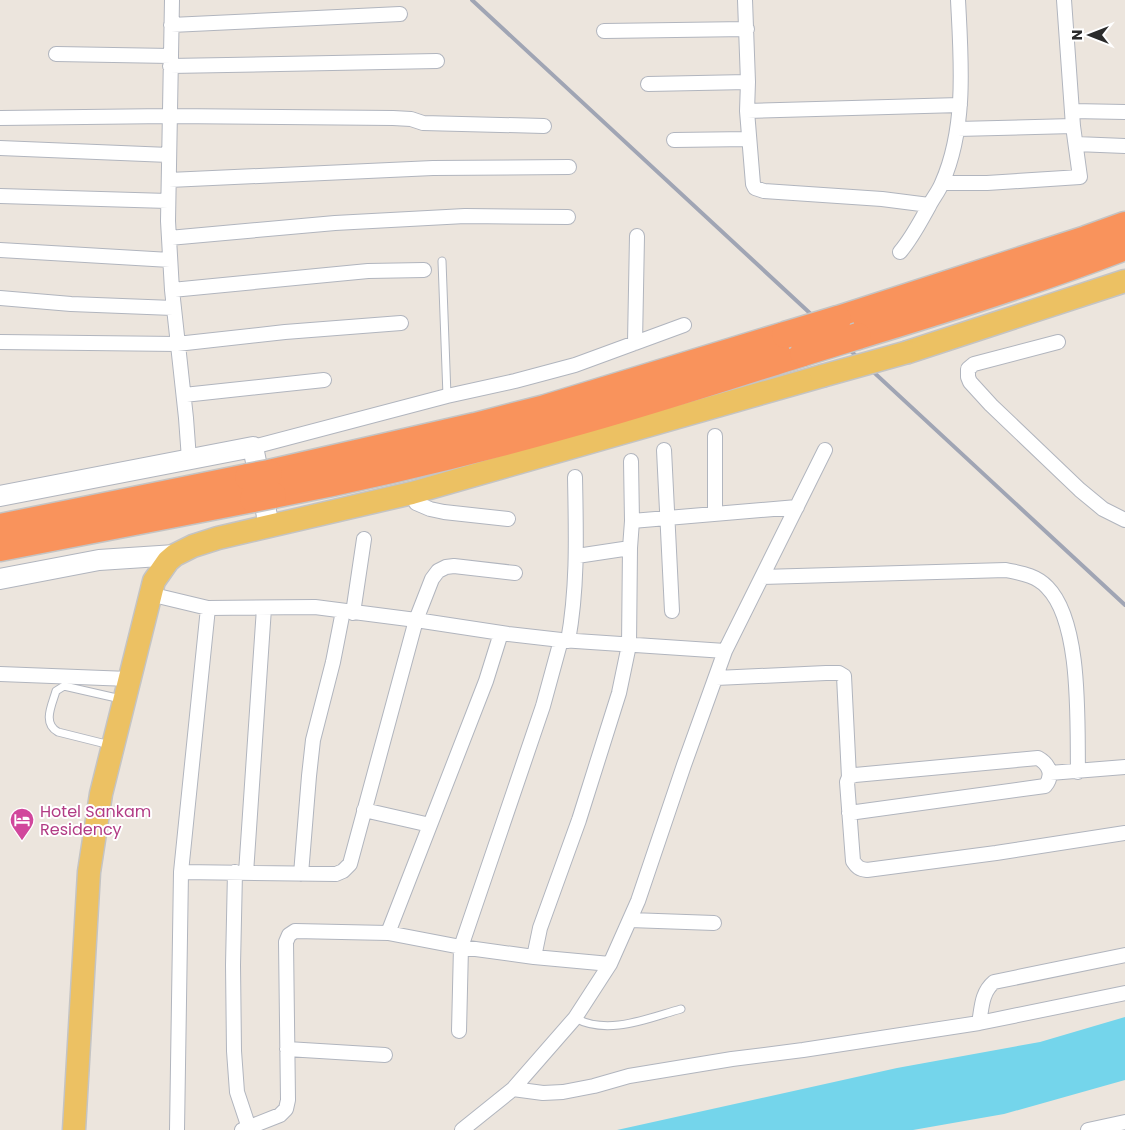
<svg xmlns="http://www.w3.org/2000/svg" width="1125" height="1130" viewBox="0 0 1125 1130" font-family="Poppins,sans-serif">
  <rect width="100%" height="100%" fill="#ece5dd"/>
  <!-- water -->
  <path fill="#74d5eb" d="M1125 1017V1080L1004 1114 913 1130H617L897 1068 1040 1042Z"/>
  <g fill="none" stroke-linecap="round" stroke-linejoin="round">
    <defs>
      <path id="lane" d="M442 261 447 396
        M110 745 58 732C42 723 52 705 56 691L64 686 121 699
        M575 1018C608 1036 648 1018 681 1009"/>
      <path id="street" d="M172 0 168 221 172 290 186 418 189 459
        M745 0 748 82 747 111 753 184 755 188 764 191 882 199 929 205
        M171 25 400 14
        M604 31 747 29
        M56 54 171 56
        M170 66 437 61
        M648 84 748 82
        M747 111 960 105
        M1072 111 1125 112
        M0 118 169 116 393 118 411 119 423 123 544 126
        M957 129 1073 126
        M674 140 749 139
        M1076 144 1125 146
        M0 148 169 155
        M169 180 433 168 569 167
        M942 183H987L1080 177 1073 126 1064 0
        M0 196 168 201
        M169 238 335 223 465 216 568 217
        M0 250 170 260
        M900 252C912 238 920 222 929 206 933 198 939 191 942 183 967 127 961 59 958 0
        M172 290 368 271 424 270
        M0 298 71 304 173 308
        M0 342 177 344 285 332 401 323
        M1058 342 974 364 968 369V377L970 382 991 405 1080 490 1103 509 1125 520
        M635 343 637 236
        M184 395 324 380
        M715 436V514
        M253 447 447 396 515 381 575 365 684 325
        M664 450 672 611
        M412 493 416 503 430 509 444 512 508 519
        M632 521 797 507
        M577 556 630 548
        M762 577 1006 570C1020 573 1036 575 1047 587 1082 622 1077 723 1078 772
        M162 597 208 608 315 607 416 620 508 634 561 640 725 651
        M353 613 364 539
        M568 641C578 586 576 532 575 477
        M0 674 129 679
        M716 678 826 673H839L844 676 849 777
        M1050 773 1125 767
        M364 810 430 825
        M849 813 1045 786C1054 775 1049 764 1038 758L855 775 849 777 847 782 853 861C857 867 859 869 867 870L996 853 1125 833
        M181 872 336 874 343 871 350 864 416 620 432 579 438 571 446 567 454 566 515 573
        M235 872 233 965 234 1051 237 1092 249 1128
        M246 873 264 608
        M301 874 309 776 313 740 333 662 343 611
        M630 920 714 923
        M388 933 486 681 501 633
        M534 957 540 928 579 820 619 693 629 645 630 548 632 521 631 461
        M979 1023C982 1008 981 993 994 982L1125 955
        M459 1031 461 947 543 706 561 640
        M287 1049 385 1055
        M513 1089 543 1093 563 1092 594 1086 629 1076 732 1059 803 1050 979 1023 1125 993
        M177 1130 181 872 208 608
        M242 1130 280 1115 286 1109 288 1100 286 942 289 935 295 931 388 933 461 947 534 957 610 964
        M462 1130 513 1089 575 1018 610 964 638 901 684 765 725 651 825 450
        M1088 1130 1125 1122"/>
      <path id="secondary" d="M0 496 253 447 269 526
        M0 579 99 560 175 555"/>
      <path id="primary" d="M908 352 1125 281
        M74 1130 89 872 101 794 154 581 168 561 175 555 193 546 218 538 412 493 822 376"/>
      <path id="highway" d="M838 319 1086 239 1125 225
        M858 336C948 309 1037 281 1125 247
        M269 473 475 426 545 408 785 335
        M273 495C371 476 468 453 564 426 645 404 724 378 803 353
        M0 527 248 477
        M0 548 253 499"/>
    </defs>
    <!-- lane casing -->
    <use href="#lane" stroke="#b1b5be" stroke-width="9"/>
    <!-- street casing -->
    <use href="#street" stroke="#b1b5be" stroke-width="16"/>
    <!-- secondary casing -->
    <use href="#secondary" stroke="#b1b5be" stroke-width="22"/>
    <!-- primary casing -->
    <use href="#primary" stroke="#c4c4c4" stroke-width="25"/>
    <!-- highway casing -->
    <use href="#highway" stroke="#c4c4c4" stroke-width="29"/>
    <!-- lane -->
    <use href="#lane" stroke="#fff" stroke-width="7"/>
    <!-- street -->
    <use href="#street" stroke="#fff" stroke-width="14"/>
    <!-- secondary -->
    <use href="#secondary" stroke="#fff" stroke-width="20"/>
    <!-- primary -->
    <use href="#primary" stroke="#ecc163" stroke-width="22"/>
    <!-- highway -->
    <use href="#highway" stroke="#f9935c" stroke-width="26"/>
    <!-- rail -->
    <path stroke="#a0a5b4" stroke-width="4" d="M472 0 1125 605"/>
    <defs>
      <path id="primary-bridge" d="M822 376 908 352"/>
      <path id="highway-bridge" d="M785 335 838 319
        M803 353 858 336
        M248 477 269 473
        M253 499 273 495"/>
    </defs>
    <!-- primary-bridge casing -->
    <use href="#primary-bridge" stroke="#c4c4c4" stroke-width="25" stroke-linecap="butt"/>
    <!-- highway-bridge casing -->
    <use href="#highway-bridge" stroke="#c4c4c4" stroke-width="29" stroke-linecap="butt"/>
    <!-- primary-bridge -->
    <use href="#primary-bridge" stroke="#ecc163" stroke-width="22"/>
    <!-- highway-bridge -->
    <use href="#highway-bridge" stroke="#f9935c" stroke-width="26"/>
  </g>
  <!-- icons -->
  <defs>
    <symbol id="hotel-pin" viewBox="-11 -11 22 30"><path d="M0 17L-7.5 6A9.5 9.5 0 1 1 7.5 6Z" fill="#d1479c" stroke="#fff"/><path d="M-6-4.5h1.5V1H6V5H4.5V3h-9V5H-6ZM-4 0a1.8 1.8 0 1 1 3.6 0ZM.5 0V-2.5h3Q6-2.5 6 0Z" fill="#fff"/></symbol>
  </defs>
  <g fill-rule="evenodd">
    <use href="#hotel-pin" x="8" y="806" width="28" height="38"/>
  </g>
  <g text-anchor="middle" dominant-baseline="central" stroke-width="4" stroke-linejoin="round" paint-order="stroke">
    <!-- hotel labels -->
    <g font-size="16" fill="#b23c85" stroke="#fff" text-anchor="start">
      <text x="40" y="811">Hotel Sankam<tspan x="40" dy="18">Residency</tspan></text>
    </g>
  </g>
  <!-- north arrow -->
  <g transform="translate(1090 35) rotate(270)" stroke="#ffffff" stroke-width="4" paint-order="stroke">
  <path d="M0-4L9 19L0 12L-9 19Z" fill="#2b2b2b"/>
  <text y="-8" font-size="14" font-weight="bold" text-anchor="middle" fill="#2b2b2b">N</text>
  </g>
</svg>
